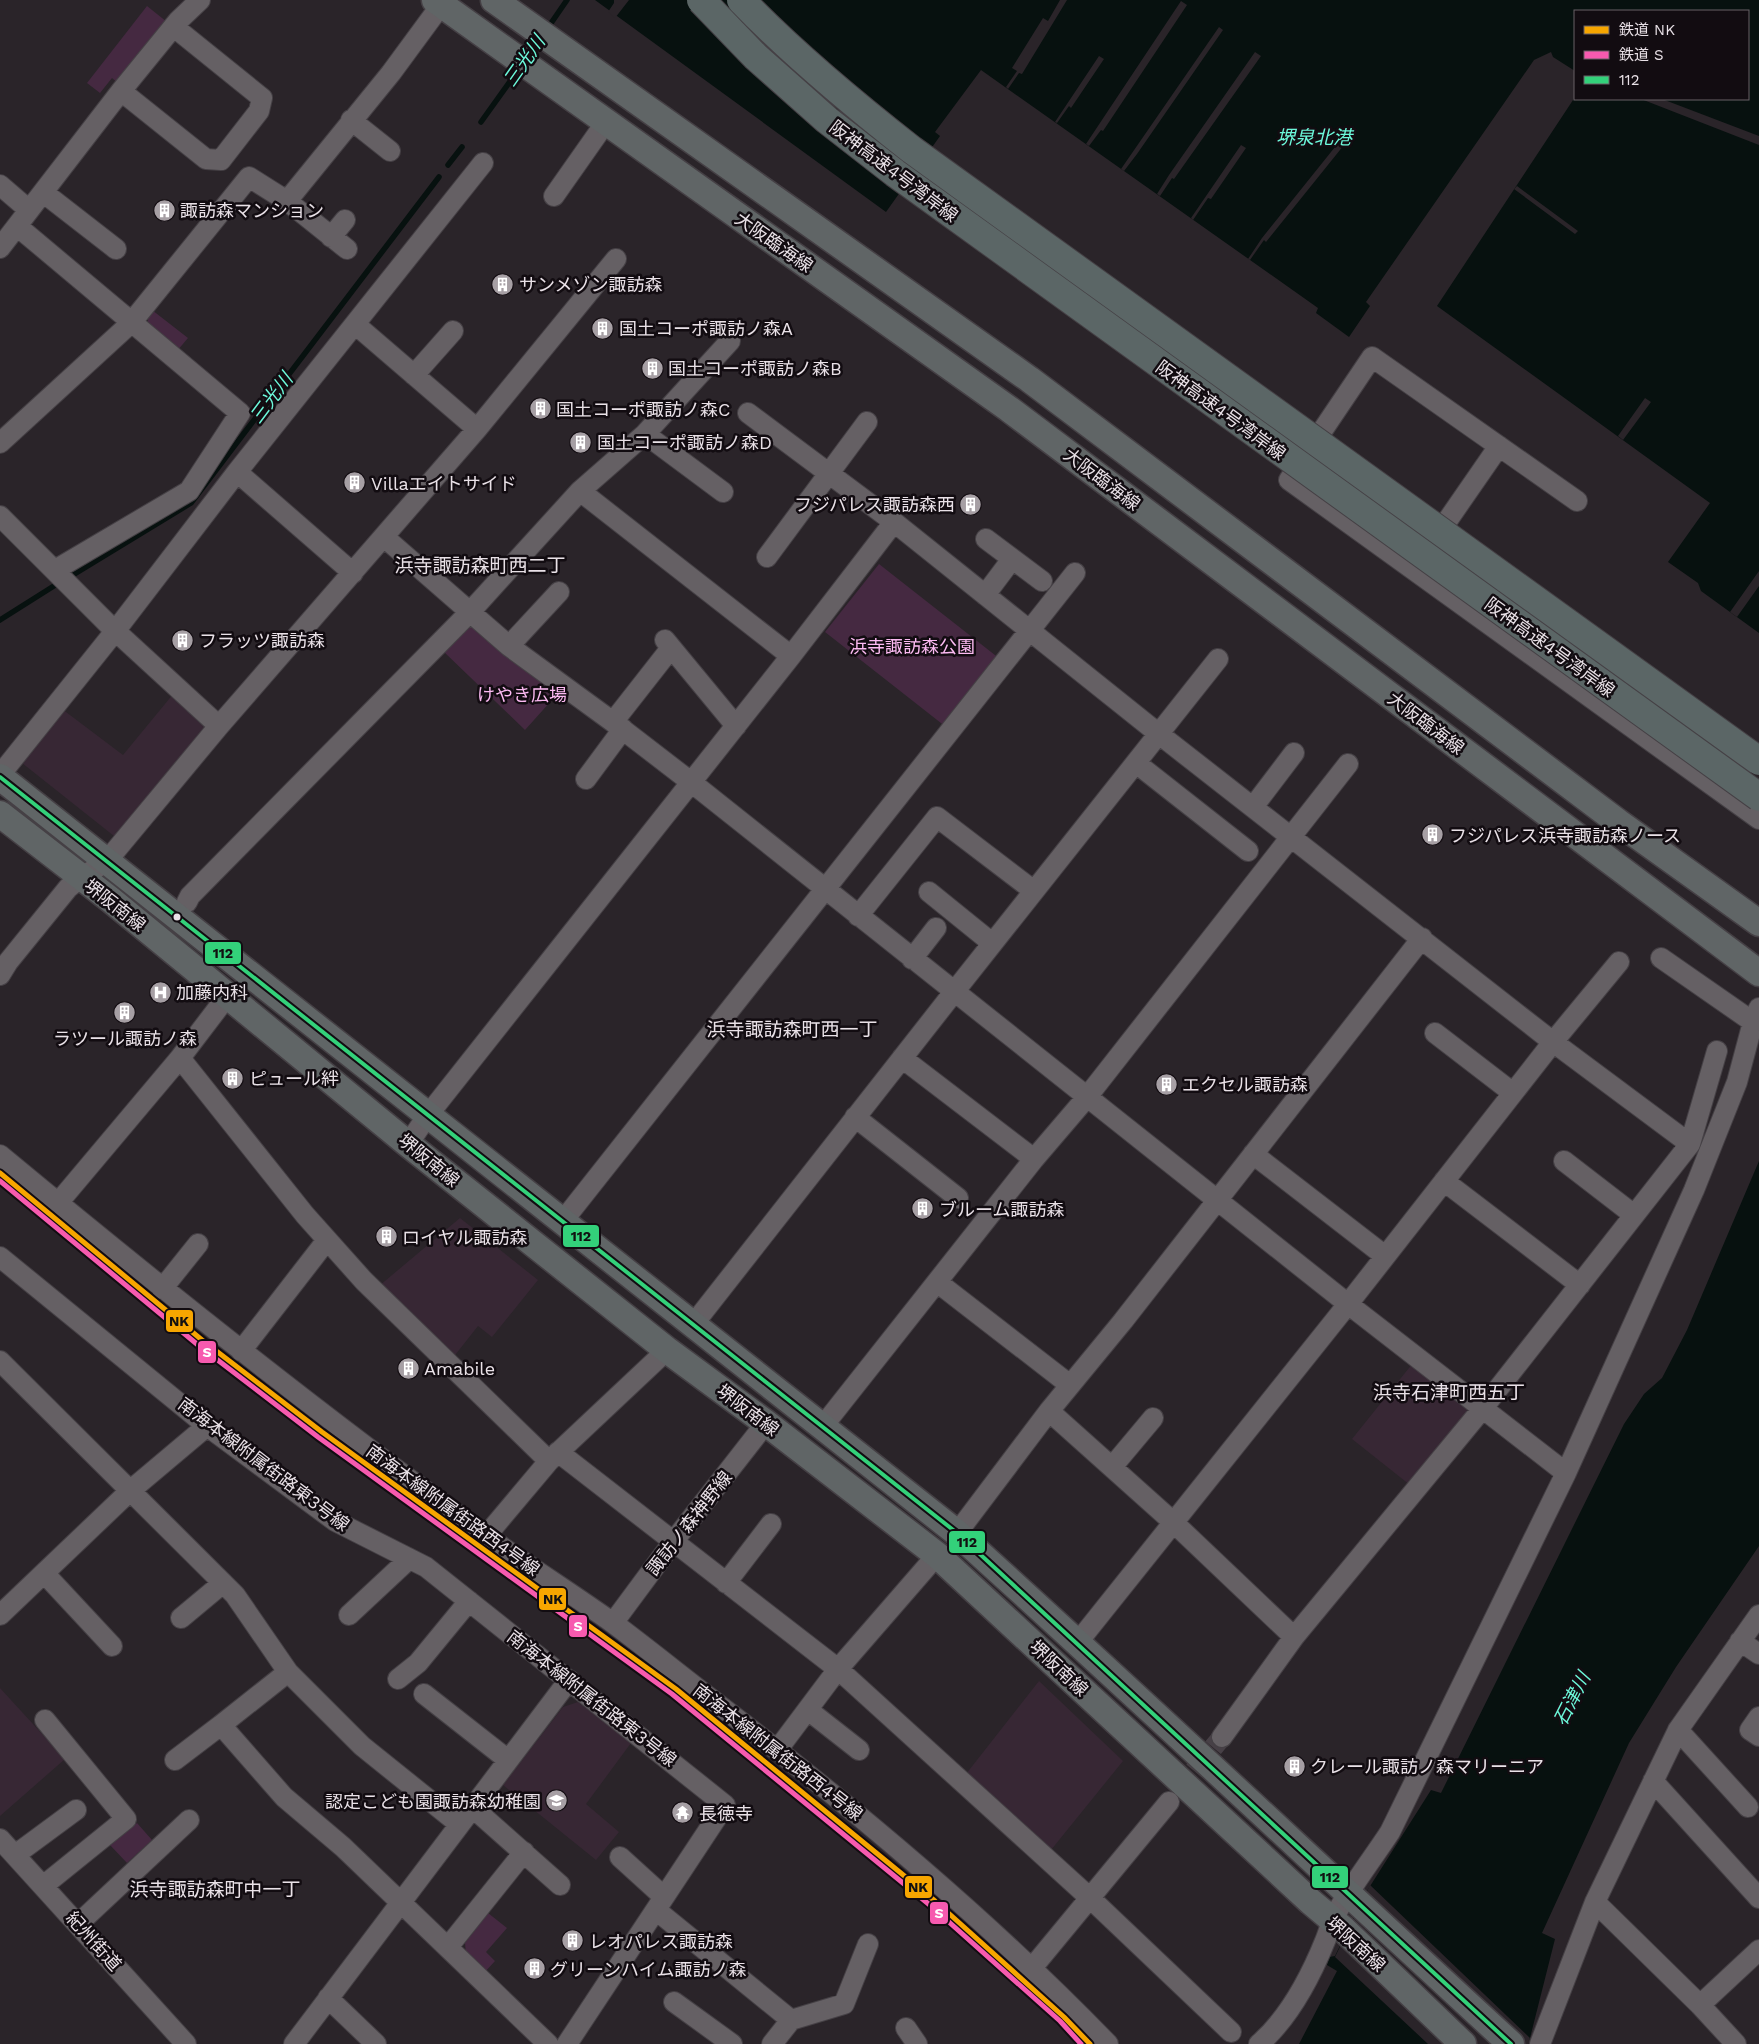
<svg xmlns="http://www.w3.org/2000/svg" width="1759" height="2044" viewBox="0 0 1759 2044" font-family="'Work Sans','Noto Sans JP',sans-serif">
  <rect width="100%" height="100%" fill="#2a2429"/>
  <!-- built -->
  <path fill="#372734" d="M174 693 210 723 119 840 22 763 62 709 123 755Z
    M460 1218 538 1280 492 1337 478 1326 452 1359 379 1286Z
    M1413 1363 1467 1405V1413L1410 1485 1352 1439Z
    M1039 1681 1123 1761 1051 1850 966 1774Z
    M0 1688 65 1759 0 1816Z
    M578 1702 631 1743 586 1804 619 1832 596 1860 503 1785 563 1707Z"/>
  <!-- green -->
  <path fill="#452941" d="M147 6 167 22 119 84 112 78 100 93 87 83Z
    M152 310 188 338 177 351 148 328V315Z
    M879 564 1000 659 946 727 825 632Z
    M464 628H476L560 691 525 730 443 651Z
    M137 1823 152 1840 127 1863 110 1845Z
    M488 1913 507 1928 486 1952 495 1961 484 1973 466 1954 465 1943Z"/>
  <!-- water -->
  <path fill="#07110f" d="M595 0H1759V633L1701 591 1698 583 1668 562 1710 503 1437 306 1575 97V99H1748V11H1575V71L1553 57 1551 52 1534 60 1366 302 1370 306 1349 337 1316 313 1318 308 981 70 935 132 940 136 886 212Z
    M1759 1161V1546L1676 1667 1629 1743 1542 1933 1555 1939 1530 2038 1526 2044H1299L1337 1971 1327 1965 1329 1957 1335 1956 1367 1891 1431 1790 1441 1793 1624 1424 1644 1394 1662 1378 1687 1330Z"/>
  <!-- pier -->
  <path fill="#2a2429" d="M614 0H629L615 18 608 12 614 3Z
    M1060 0H1067L1022 74 1019 73 1008 89 1006 87 1017 71 1012 68 1043 18 1048 21Z
    M1181 1 1187 5 1103 131 1101 130 1089 146 1086 144Z
    M1219 27 1223 30 1137 154 1124 171 1121 169Z
    M1255 52 1261 56 1174 179 1172 178 1160 196 1157 194 1169 175Z
    M1099 56 1104 59 1071 108 1069 106 1057 123 1055 122Z
    M1641 99H1662L1759 136V145Z
    M1339 142 1344 145 1266 242 1264 240 1250 260 1248 259 1262 238Z
    M1241 145 1246 148 1211 199 1208 198 1193 220 1191 218Z
    M1517 186 1578 231 1575 234 1514 189Z
    M1645 398 1651 402 1623 440 1618 436Z
    M1759 571V586L1737 617 1730 612Z
    M1370 1885 1530 2038 1527 2044H1428L1335 1957Z"/>
  <g fill="none" stroke-linecap="round" stroke-linejoin="round">
    <!-- stream -->
    <path stroke="#07110f" stroke-width="5.5" d="M547 29 567 0
      M528 58 539 41
      M481 122 519 69
      M448 165 462 147
      M68 578 191 503 439 177
      M0 620 57 584"/>
    <!-- minor-tunnel -->
    <path stroke="#474046" stroke-width="20" stroke-dasharray="20 10" stroke-linecap="butt" d="M1175 1794 1222 1737"/>
    <defs>
      <path id="minor" d="M121 91 206 159 221 160 259 111 262 98 174 27
        M351 120 390 151
        M0 185 29 210
        M44 193 116 249
        M554 196 606 122
        M287 201 347 249
        M17 226 240 413 189 491 55 570
        M331 237 345 220
        M0 248 121 91 178 21 200 0
        M356 325 477 429
        M414 375 453 331
        M748 413 894 522 1159 734 1553 1042 1690 1144
        M645 434 723 492
        M0 443 131 323 249 177 287 201 391 73 441 5
        M580 491 791 656
        M1577 501 1372 357 1289 480 1759 819
        M0 516 110 626 219 726
        M384 537 470 612 580 491 645 434 730 341
        M986 539 1042 581
        M767 557 867 422
        M1416 566 1499 446
        M353 573 237 472 483 163
        M985 595 1012 559
        M665 640 736 726
        M509 646 559 592
        M613 722 671 648
        M1136 763 1248 851
        M0 775 116 630 237 472
        M586 779 623 729
        M1253 807 1294 753
        M929 892 992 943
        M187 902 190 896 470 612 509 646 613 722 691 782 1348 1304 1566 1473
        M858 916 937 817 1034 891
        M1661 958 1753 1022
        M912 959 936 928
        M0 975 8 962 68 888 80 878 106 862 219 726 477 429 616 259
        M1435 1033 1513 1093
        M180 1058 305 1215 364 1281 549 1461
        M902 1058 1034 1159 1087 1097 1348 764
        M855 1117 958 1198
        M408 1144 428 1115 791 656 894 522
        M1253 1154 1385 1256
        M0 1155C158 1286 318 1414 484 1534 526 1565 571 1593 613 1623 648 1649 681 1676 715 1702 853 1807 987 1919 1108 2044
        M1564 1161 1634 1215
        M1444 1181 1580 1285
        M58 1203 180 1058 228 995
        M562 1222 1075 573
        M0 1257 207 1426 335 1521 426 1567 725 1805 567 2044
        M937 1282 1070 1385
        M162 1289 198 1244
        M692 1326 954 992 1218 659
        M241 1351 327 1240
        M0 1361 235 1595 288 1672 362 1746 459 1824
        M1049 1411 1173 1522 1294 1637
        M823 1426 1034 1159
        M558 1452 838 1669 1090 1898 1231 2032
        M1112 1467 1153 1418
        M957 1533 1049 1411 1123 1321 1422 938
        M486 1536 549 1461 667 1350
        M44 1573 112 1646
        M726 1583 771 1524
        M0 1615 131 1490 207 1426
        M349 1615 409 1559
        M181 1618 223 1583
        M613 1623 673 1542 766 1423
        M1740 1641 1759 1654
        M1078 1642 1348 1304 1553 1042 1619 962
        M288 1672 221 1725 284 1797 343 1847 548 2044
        M398 1679 418 1663 469 1601
        M424 1694 508 1760
        M808 1710 859 1750
        M1759 1717 1750 1730 1759 1736
        M1678 1730 1748 1807
        M1222 1737 1294 1637 1483 1408 1690 1144 1717 1051
        M778 1749 838 1669 937 1555
        M175 1760 221 1725
        M1653 1781 1759 1898
        M472 1807 560 1885
        M0 1839 186 2044
        M15 1855 76 1810
        M620 1857 664 1897
        M43 1886 126 1819 45 1720
        M1595 1902 1700 2005 1736 2044
        M656 1910 791 2020
        M78 1924 189 1820
        M448 1947 524 1852
        M1032 1968 1169 1802
        M328 1998 376 2044
        M674 2002 732 2044
        M1700 2005 1759 1950
        M906 2028 917 2044
        M294 2044 569 1680
        M772 2044 791 2020 844 2004 868 1944
        M1259 2044C1290 2017 1310 1978 1325 1941 1328 1934 1330 1926 1333 1919 1349 1889 1371 1861 1390 1832L1566 1473 1694 1190 1737 1082 1753 1022 1759 1008
        M1540 2044 1595 1902 1678 1730 1759 1615"/>
      <path id="major" d="M435 0 1009 409 1759 973
        M494 0 1029 379 1618 822 1759 923
        M0 777 957 1533C1143 1701 1326 1874 1511 2044
        M0 814 111 900 408 1144 667 1350 766 1423 937 1555 1311 1902 1342 1928 1463 2044"/>
    </defs>
    <!-- minor casing -->
    <use href="#minor" stroke="#454045" stroke-width="22"/>
    <!-- major casing -->
    <use href="#major" stroke="#454045" stroke-width="29"/>
    <!-- minor -->
    <use href="#minor" stroke="#656064" stroke-width="20"/>
    <!-- major -->
    <use href="#major" stroke="#606566" stroke-width="26"/>
    <defs>
      <path id="highway-bridge" d="M701 0 756 57 827 120 895 173 1759 797
        M741 0C794 55 852 103 912 150L1759 761"/>
    </defs>
    <!-- highway-bridge casing -->
    <use href="#highway-bridge" stroke="#454045" stroke-width="30" stroke-linecap="butt"/>
    <!-- highway-bridge -->
    <use href="#highway-bridge" stroke="#5b6666" stroke-width="28"/>
    <defs>
      <path id="bus-1" d="M0 777 957 1533 1511 2044"/>
    </defs>
    <!-- bus-1 casing -->
    <use href="#bus-1" stroke="#120c11" stroke-width="8"/>
    <!-- bus-1 -->
    <use href="#bus-1" stroke="#33d17a" stroke-width="4"/>
    <defs>
      <path id="rail-1" d="M0 1173 202 1340 322 1432 676 1689 935 1901 1064 2017 1090 2044"/>
      <path id="rail-2" d="M0 1181 198 1345 318 1437 672 1694 931 1906 1060 2021 1081 2044"/>
    </defs>
    <!-- rail-1 casing -->
    <use href="#rail-1" stroke="#120c11" stroke-width="9"/>
    <!-- rail-2 casing -->
    <use href="#rail-2" stroke="#120c11" stroke-width="9"/>
    <!-- rail-1 -->
    <use href="#rail-1" stroke="#f7a600" stroke-width="5"/>
    <!-- rail-2 -->
    <use href="#rail-2" stroke="#f75aaf" stroke-width="5"/>
  </g>
  <!-- icons -->
  <defs>
    <symbol id="building-disc" viewBox="-11 -11 22 22"><circle r="9.5" fill="#a69fa4" stroke="#120c11"/><path d="M-4-6H4V6H1V3H-1V6H-4ZM-2.5-4.3h1.7v1.8h-1.7ZM.8-4.3h1.7v1.8H.8ZM-2.5-1h1.7V.8h-1.7ZM.8-1h1.7V.8H.8Z" fill="#fff"/></symbol>
    <symbol id="hospital-disc" viewBox="-11 -11 22 22"><circle r="9.5" fill="#a69fa4" stroke="#120c11"/><path d="M-5-5h3v3.5h4V-5h3V5h-3V1.5h-4V5h-3Z" fill="#fff"/></symbol>
    <symbol id="school-disc" viewBox="-11 -11 22 22"><circle r="9.5" fill="#a69fa4" stroke="#120c11"/><path d="M0-5L7-2L0 1L-7-2ZM-4 1L0 2.5L4 1V4Q0 6-4 4Z" fill="#fff"/></symbol>
    <symbol id="temple-disc" viewBox="-11 -11 22 22"><circle r="9.5" fill="#a69fa4" stroke="#120c11"/><path d="M0-6L5-2H3V0L6.5 2.5H4V6H1.5V3h-3V6H-4V2.5H-6.5L-3 0V-2H-5Z" fill="#fff"/></symbol>
  </defs>
  <g fill-rule="evenodd">
    <use href="#building-disc" x="152" y="198" width="25" height="25"/>
    <use href="#building-disc" x="490" y="272" width="25" height="25"/>
    <use href="#building-disc" x="590" y="316" width="25" height="25"/>
    <use href="#building-disc" x="640" y="356" width="25" height="25"/>
    <use href="#building-disc" x="528" y="396" width="25" height="25"/>
    <use href="#building-disc" x="568" y="430" width="25" height="25"/>
    <use href="#building-disc" x="342" y="470" width="25" height="25"/>
    <use href="#building-disc" x="958" y="492" width="25" height="25"/>
    <use href="#building-disc" x="170" y="628" width="25" height="25"/>
    <use href="#building-disc" x="1420" y="822" width="25" height="25"/>
    <use href="#hospital-disc" x="148" y="980" width="25" height="25"/>
    <use href="#building-disc" x="112" y="1000" width="25" height="25"/>
    <use href="#building-disc" x="220" y="1066" width="25" height="25"/>
    <use href="#building-disc" x="1154" y="1072" width="25" height="25"/>
    <use href="#building-disc" x="910" y="1196" width="25" height="25"/>
    <use href="#building-disc" x="374" y="1224" width="25" height="25"/>
    <use href="#building-disc" x="396" y="1356" width="25" height="25"/>
    <use href="#building-disc" x="1282" y="1754" width="25" height="25"/>
    <use href="#school-disc" x="544" y="1788" width="25" height="25"/>
    <use href="#temple-disc" x="670" y="1800" width="25" height="25"/>
    <use href="#building-disc" x="560" y="1928" width="25" height="25"/>
    <use href="#building-disc" x="522" y="1956" width="25" height="25"/>
  </g>
  <!-- markers -->
  <circle fill="#e9e1e7" stroke="#120c11" stroke-width="2" cx="177" cy="917" r="4.5"/>
  <g text-anchor="middle" dominant-baseline="central" stroke-width="5" stroke-linejoin="round" paint-order="stroke">
    <!-- street labels -->
    <g font-size="18" fill="#e9e1e7" stroke="#120c11">
      <text transform="translate(894 171) rotate(37)">阪神高速4号湾岸線</text>
      <text transform="translate(774 242) rotate(35)">大阪臨海線</text>
      <text transform="translate(1221 410) rotate(36)">阪神高速4号湾岸線</text>
      <text transform="translate(1102 479) rotate(37)">大阪臨海線</text>
      <text transform="translate(1550 647) rotate(36)">阪神高速4号湾岸線</text>
      <text transform="translate(1426 723) rotate(37)">大阪臨海線</text>
      <text transform="translate(115 905) rotate(38)">堺阪南線</text>
      <text transform="translate(429 1160) rotate(39)">堺阪南線</text>
      <text transform="translate(748 1410) rotate(37)">堺阪南線</text>
      <text transform="translate(264 1464) rotate(37)">南海本線附属街路東3号線</text>
      <text transform="translate(453 1510) rotate(36)">南海本線附属街路西4号線</text>
      <text transform="translate(689 1523) rotate(-52)">諏訪ノ森神野線</text>
      <text transform="translate(1059 1668) rotate(43)">堺阪南線</text>
      <text transform="translate(592 1698) rotate(38)">南海本線附属街路東3号線</text>
      <text transform="translate(778 1752) rotate(38)">南海本線附属街路西4号線</text>
      <text transform="translate(94 1941) rotate(48)">紀州街道</text>
      <text transform="translate(1356 1944) rotate(42)">堺阪南線</text>
    </g>
    <!-- poi labels -->
    <g font-size="18" fill="#e9e1e7" stroke="#120c11" text-anchor="start">
      <text x="180" y="210">諏訪森マンション</text>
      <text x="519" y="284">サンメゾン諏訪森</text>
      <text x="619" y="328">国土コーポ諏訪ノ森A</text>
      <text x="668" y="368">国土コーポ諏訪ノ森B</text>
      <text x="556" y="409">国土コーポ諏訪ノ森C</text>
      <text x="597" y="442">国土コーポ諏訪ノ森D</text>
      <text x="371" y="483">Villaエイトサイド</text>
      <text x="955" y="504" text-anchor="end">フジパレス諏訪森西</text>
      <text x="199" y="640">フラッツ諏訪森</text>
      <text x="1449" y="835">フジパレス浜寺諏訪森ノース</text>
      <text x="176" y="992">加藤内科</text>
      <text x="125" y="1038" text-anchor="middle">ラツール諏訪ノ森</text>
      <text x="249" y="1078">ピュール絆</text>
      <text x="1182" y="1084">エクセル諏訪森</text>
      <text x="939" y="1209">ブルーム諏訪森</text>
      <text x="402" y="1237">ロイヤル諏訪森</text>
      <text x="424" y="1368">Amabile</text>
      <text x="1310" y="1766">クレール諏訪ノ森マリーニア</text>
      <text x="541" y="1801" text-anchor="end">認定こども園諏訪森幼稚園</text>
      <text x="699" y="1813">長徳寺</text>
      <text x="589" y="1941">レオパレス諏訪森</text>
      <text x="550" y="1969">グリーンハイム諏訪ノ森</text>
    </g>
    <!-- park labels -->
    <g font-size="18" fill="#fcbaf2" stroke="#120c11">
      <text x="912" y="646">浜寺諏訪森公園</text>
      <text x="522" y="694">けやき広場</text>
    </g>
    <!-- water labels -->
    <g font-size="19" font-style="italic" fill="#6cf8da" stroke="#120c11">
      <text transform="translate(524 61) rotate(-55)">三光川</text>
      <text x="1314" y="137">堺泉北港</text>
      <text transform="translate(271 398) rotate(-53)">三光川</text>
      <text transform="translate(1572 1699) rotate(-63)">石津川</text>
    </g>
    <!-- neighbourhood labels -->
    <g font-size="19" fill="#e9e1e7" stroke="#120c11">
      <text x="480" y="565">浜寺諏訪森町西二丁</text>
      <text x="792" y="1029">浜寺諏訪森町西一丁</text>
      <text x="1449" y="1392">浜寺石津町西五丁</text>
      <text x="215" y="1889">浜寺諏訪森町中一丁</text>
    </g>
  </g>
  <g stroke="#120c11" stroke-width="2">
    <rect x="204" y="941" width="38" height="24" rx="5" fill="#33d17a"/>
    <rect x="562" y="1224" width="38" height="24" rx="5" fill="#33d17a"/>
    <rect x="165" y="1309" width="29" height="24" rx="5" fill="#f7a600"/>
    <rect x="197" y="1340" width="20" height="24" rx="5" fill="#f75aaf"/>
    <rect x="948" y="1530" width="38" height="24" rx="5" fill="#33d17a"/>
    <rect x="538" y="1587" width="29" height="24" rx="5" fill="#f7a600"/>
    <rect x="568" y="1614" width="20" height="24" rx="5" fill="#f75aaf"/>
    <rect x="1311" y="1865" width="38" height="24" rx="5" fill="#33d17a"/>
    <rect x="904" y="1875" width="29" height="24" rx="5" fill="#f7a600"/>
    <rect x="929" y="1901" width="20" height="24" rx="5" fill="#f75aaf"/>
  </g>
  <g font-size="14" text-anchor="middle" font-weight="bold" fill="#fff">
    <text x="207" y="1357">S</text>
    <text x="578" y="1631">S</text>
    <text x="939" y="1918">S</text>
  </g>
  <g font-size="14" text-anchor="middle" font-weight="bold" fill="#111">
    <text x="223" y="958">112</text>
    <text x="581" y="1241">112</text>
    <text x="179" y="1326">NK</text>
    <text x="967" y="1547">112</text>
    <text x="553" y="1604">NK</text>
    <text x="1330" y="1882">112</text>
    <text x="918" y="1892">NK</text>
  </g>
  <!-- legend -->
  <rect x="1574" y="10" width="175" height="90" fill="#120c11" stroke="#686167"/>
  <rect x="1584" y="26" width="25" height="8" fill="#f7a600" stroke="#686167"/>
  <text x="1619" y="35" font-size="15" fill="#e9e1e7">鉄道 NK</text>
  <rect x="1584" y="51" width="25" height="8" fill="#f75aaf" stroke="#686167"/>
  <text x="1619" y="60" font-size="15" fill="#e9e1e7">鉄道 S</text>
  <rect x="1584" y="76" width="25" height="8" fill="#33d17a" stroke="#686167"/>
  <text x="1619" y="85" font-size="15" fill="#e9e1e7">112</text>
</svg>
